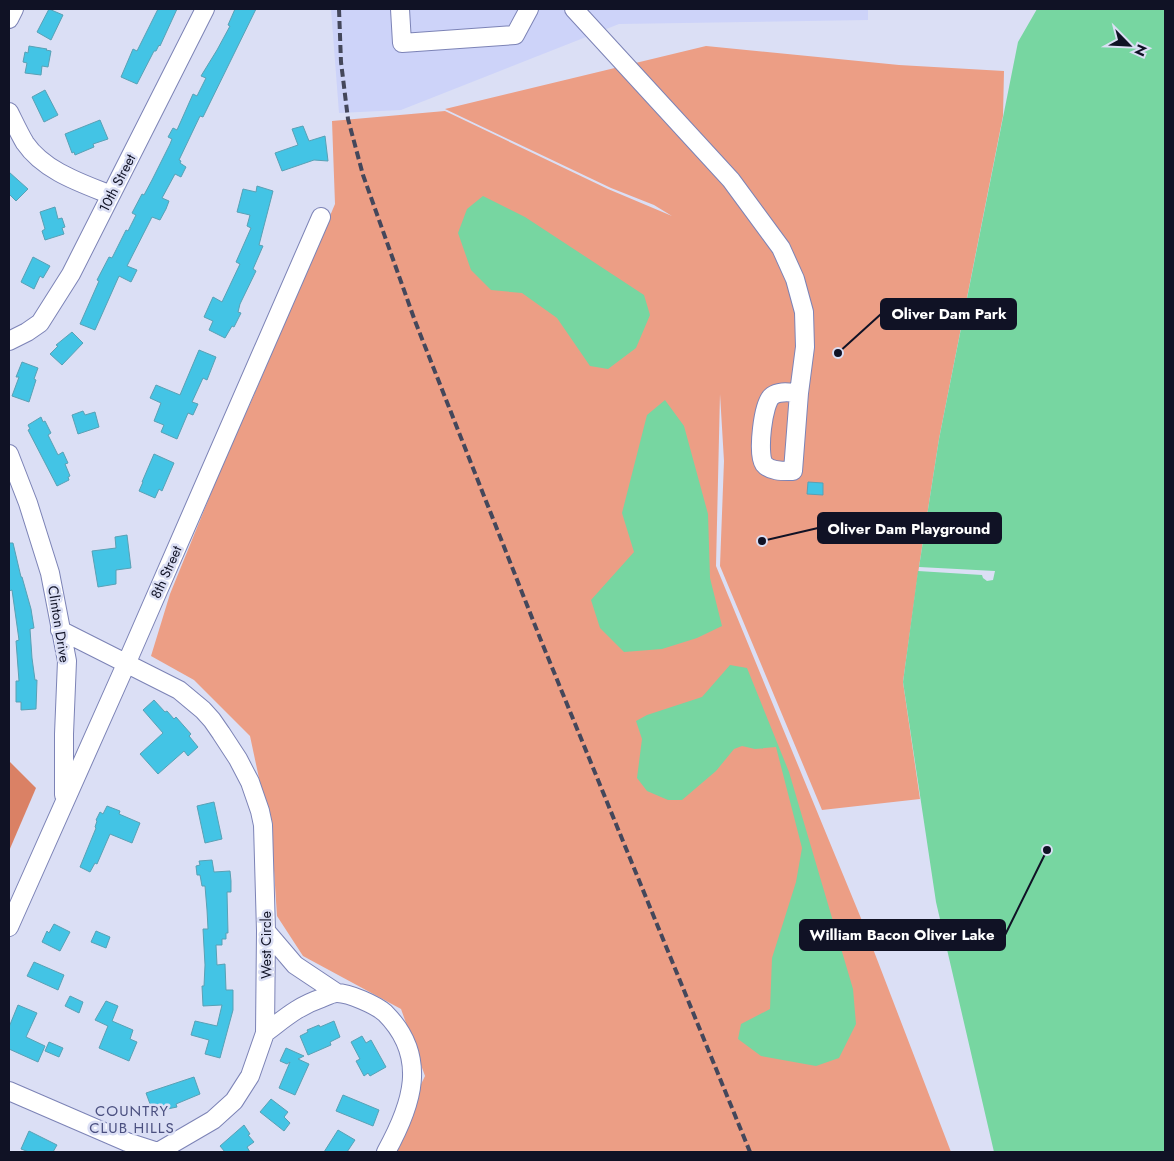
<svg xmlns="http://www.w3.org/2000/svg" width="1174" height="1161" viewBox="0 0 1174 1161" font-family="Jost,sans-serif">
  <rect width="100%" height="100%" fill="#dbdff5"/>
  <!-- built -->
  <path fill="#cdd3f9" d="M331 9H868V20L619 24 401 110 339 113Z"/>
  <!-- green -->
  <path fill="#ec9e85" d="M706 46 899 65 1004 71 1003 116 939 439 919 567 903 682 920 799 822 810 720 566 724 461 720 394 716 566 865 928 951 1152H388L425 1076 401 1009 303 956 277 916 272 839 250 736 194 680 151 656 170 594 231 444 251 402 335 204 332 121 445 111 608 189 672 216 654 205 611 188 445 109Z"/>
  <!-- forest -->
  <path fill="#da8165" d="M9 761 36 788 9 851Z"/>
  <!-- water -->
  <path fill="#77d6a1" d="M1037 9H1165V1152H994L936 902 903 682 918 571 982 575 983 578 987 581 993 580 995 571 919 567 939 439 1018 42Z
    M483 196 525 217 644 295 650 315 636 348 608 369 590 366 557 318 522 293 491 290 471 270 458 233 467 209Z
    M665 400 684 426 708 514 710 578 722 626 697 638 662 649 624 652 600 628 591 600 634 552 622 513 647 415Z
    M730 665 747 668 789 772 853 989 856 1024 839 1058 816 1066 761 1056 738 1039 741 1024 770 1009 772 958 796 882 802 848 776 747 755 749 742 746 734 749 716 771 682 800H668L647 791 637 778 642 739 636 721 647 715 702 697Z"/>
  <!-- building -->
  <path fill="#43c4e5" stroke="#59a1b5" d="M49 9 63 15 51 40 37 32Z
    M158 9H177L160 46 159 45 156 51H154L137 84 121 77 133 49 137 51Z
    M235 9H256L203 117 200 116 179 160 181 161 180 163 186 167 181 177 175 174 162 198 169 201 166 209 160 220 152 217 127 266 137 270 131 282 119 276 95 330 80 324 99 281 97 280 109 257 112 258 126 230 128 231 136 215 132 213 142 194 144 195 152 180 170 144 172 139 168 137 173 128 177 130 193 94 197 96 206 78 201 76 217 50 230 26 228 25Z
    M29 46 47 49 46 50 51 51 48 67 42 66 41 75 25 73 27 63 23 62 25 52 28 53Z
    M45 90 58 115 44 122 32 97Z
    M100 120 108 139 93 144 94 147 75 155 74 152 72 153 65 134Z
    M303 126 309 141 325 136 328 161 314 160 282 171 275 153 298 145 292 129Z
    M9 172 28 189 16 201 9 194Z
    M257 186 273 191 259 245 263 246 253 269 256 271 240 304 238 312 241 313 234 327 232 326 225 338 209 330 213 321 204 317 213 297 222 302 240 264 236 262 251 228 247 226 250 215 237 212 243 189 256 192Z
    M55 207 58 219 62 218 65 227 62 228 64 234 45 240 42 231 45 229 40 212Z
    M33 257 50 266 43 278 40 276 34 289 21 282Z
    M72 332 83 343 62 365 50 354 58 346 56 345Z
    M199 350 216 357 207 380 203 378 192 402 198 404 193 415 188 413 177 439 161 432 164 425 154 421 161 403 150 398 156 385 180 395Z
    M22 362 38 368 34 379 36 380 29 402 12 396 19 377H16Z
    M83 411 85 415 95 412 99 427 78 434 72 415Z
    M41 417 43 422 45 421 51 433 48 435 58 455 63 452 68 463 65 464 70 476 68 477 69 480 57 486 28 430 30 429 28 425Z
    M154 454 174 463 162 491 159 489 155 498 139 491 143 482H142Z
    M808 482 823 483V495L807 494Z
    M127 535 131 568 116 570V584L98 587 92 551 116 548 115 537Z
    M9 543H13L21 577H22L31 609 34 628 30 629 32 658 35 680H37L36 709 21 710V702H16V681H19L16 641 19 640 12 590 9 591Z
    M154 700 165 712 167 711 174 719 176 717 191 734 189 736 198 747 188 756 184 751 158 774 140 754 163 733 143 710Z
    M214 802 222 839 205 843 197 806Z
    M107 806 120 811 119 814 140 823 132 843 110 834 97 864 95 863 90 872 80 867 96 828 95 827 97 821 96 820 100 812 103 814Z
    M212 860 214 872 230 871 231 881V892H227L228 933H226V939H222V945H216L217 965 225 964 226 990H233V1010L220 1058 205 1054 209 1040 191 1035 195 1021 217 1026 222 1005 203 1006 202 986H204L205 965 203 929H208L207 910 205 886H202L200 875H197L196 866 200 865 199 861Z
    M54 924 70 932 60 951 42 942 47 931 49 933Z
    M96 931 110 937 106 948 91 942Z
    M34 962 64 975 58 990 27 976Z
    M70 996 83 1002 79 1013 65 1006Z
    M106 1001 118 1006 112 1021 133 1030 130 1039 137 1042 129 1061 99 1048 108 1026 95 1020Z
    M18 1005 37 1013 26 1037 45 1046 38 1062 9 1049V1027Z
    M334 1021 340 1037 330 1042 331 1045 308 1055 300 1036 308 1032 307 1030 319 1025 320 1027Z
    M362 1036 366 1043 371 1040 386 1067 370 1076 368 1073 364 1076 356 1061 360 1059 351 1042Z
    M49 1042 63 1048 59 1057 45 1051Z
    M286 1048 304 1056 298 1059 309 1064 295 1095 279 1088 290 1062 287 1064 280 1061Z
    M194 1077 200 1094 176 1104 177 1107 153 1112 146 1093Z
    M343 1095 379 1110 373 1126 336 1111Z
    M271 1099 288 1112 284 1117 290 1123 284 1131 260 1112Z
    M244 1125 250 1134 248 1135 254 1142 247 1147 250 1152H225L220 1146Z
    M338 1130 355 1140 347 1152H324Z
    M29 1131 57 1145 53 1152H29L21 1149Z"/>
  <g fill="none" stroke-linecap="round" stroke-linejoin="round">
    <defs>
      <path id="minor" d="M400 9 402 43 515 35 529 9
        M574 9 731 180 781 248 795 279 804 312 805 347 799 393 793 471C785 471 770 472 764 464 757 454 763 402 772 396 780 390 791 393 799 393
        M9 19 14 9
        M9 112C14 122 19 133 25 143 44 171 81 183 111 195
        M9 341 27 332 40 323 71 274 205 9
        M9 454 28 503 50 573 67 661 64 734V795
        M9 927 127 662 321 217
        M266 931 295 965 337 993
        M265 1033C285 1018 298 1006 322 998 327 996 332 993 337 993 349 993 376 1005 385 1013 429 1057 412 1105 386 1152
        M9 1091 127 1142 158 1152 213 1120 234 1101 250 1076 265 1033 266 931 263 825 260 811 250 782 238 759 221 733 212 720 203 710 179 690 60 630"/>
    </defs>
    <!-- minor casing -->
    <use href="#minor" stroke="#7c83b6" stroke-width="20"/>
    <!-- minor -->
    <use href="#minor" stroke="#fff" stroke-width="18"/>
    <!-- rail -->
    <path stroke="#44475b" stroke-width="4" stroke-dasharray="8 4" stroke-linecap="butt" d="M339 9 341 62 348 119 363 175 415 321 540 638 750 1152"/>
  </g>
  <g text-anchor="middle" dominant-baseline="central" stroke-width="5" stroke-linejoin="round" paint-order="stroke">
    <!-- street labels -->
    <g font-size="14" fill="#101225" stroke="#dbdff5">
      <text transform="translate(117 183) rotate(-63)">10th Street</text>
      <text transform="translate(166 572) rotate(-66)">8th Street</text>
      <text transform="translate(59 624) rotate(81)">Clinton Drive</text>
      <text transform="translate(266 945) rotate(-90)">West Circle</text>
    </g>
    <!-- neighbourhood labels -->
    <g font-size="15" letter-spacing="1" fill="#4b5080" stroke="#dbdff5">
      <text x="132" y="1111">COUNTRY<tspan x="132" dy="17">CLUB HILLS</tspan></text>
    </g>
  </g>
  <!-- callouts -->
  <path fill="none" stroke="#101225" stroke-width="2" d="M838 353L881 314M762 541L818 528M1047 850L1005 935"/>
  <g fill="#101225" stroke="#dbdff5" stroke-width="2">
    <circle cx="838" cy="353" r="5"/>
    <circle cx="762" cy="541" r="5"/>
    <circle cx="1047" cy="850" r="5"/>
  </g>
  <g fill="#101225" stroke="#101225" stroke-width="2">
    <rect x="881" y="299" width="135" height="30" rx="5"/>
    <rect x="818" y="513" width="183" height="30" rx="5"/>
    <rect x="800" y="920" width="205" height="30" rx="5"/>
  </g>
  <g font-size="15" text-anchor="middle" font-weight="bold" fill="#fff">
    <text x="949" y="319">Oliver Dam Park</text>
    <text x="909" y="534">Oliver Dam Playground</text>
    <text x="902" y="940">William Bacon Oliver Lake</text>
  </g>
  <!-- border -->
  <rect width="1174" height="1161" fill="none" stroke="#101225" stroke-width="20"/>
  <!-- north arrow -->
  <g transform="translate(1129 45) rotate(114)" stroke="#dbdff5" stroke-width="4" paint-order="stroke">
  <path d="M0-4L9 19L0 12L-9 19Z" fill="#101225"/>
  <text y="-8" font-size="14" font-weight="bold" text-anchor="middle" fill="#101225">N</text>
  </g>
</svg>
